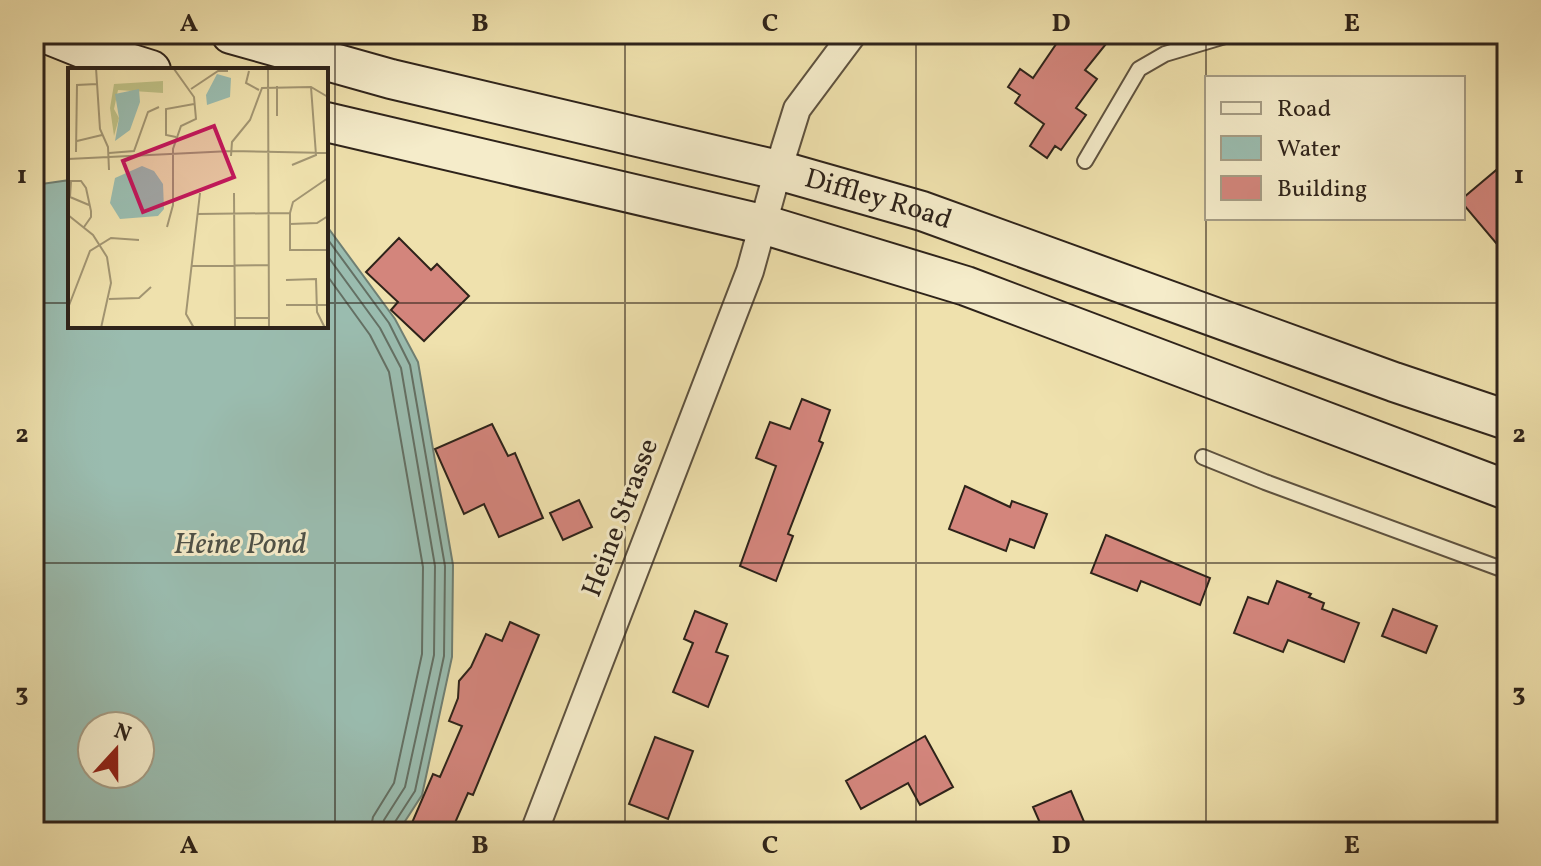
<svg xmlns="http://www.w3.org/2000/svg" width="1541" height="866" viewBox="0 0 1541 866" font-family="Vollkorn,serif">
  <rect width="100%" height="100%" fill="#efe1ad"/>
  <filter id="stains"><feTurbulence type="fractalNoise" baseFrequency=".0025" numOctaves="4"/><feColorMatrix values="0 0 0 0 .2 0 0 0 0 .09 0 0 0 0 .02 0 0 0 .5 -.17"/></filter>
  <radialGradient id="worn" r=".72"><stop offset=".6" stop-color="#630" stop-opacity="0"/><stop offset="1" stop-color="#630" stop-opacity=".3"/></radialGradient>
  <!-- water -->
  <path fill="#9abcaf" stroke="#6f7f73" stroke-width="2" fill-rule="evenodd" d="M70 180V326H326V225L395 319 418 362 453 565 452 657 422 795 398 832H34V185ZM92 726H140V774H92Z"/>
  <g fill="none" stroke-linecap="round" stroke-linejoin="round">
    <!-- shore -->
    <path stroke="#647064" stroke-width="2" d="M326 237 389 323 410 365 445 566 444 656 415 791 393 825 392 832
      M326 254 380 328 401 368 435 566 434 655 405 787 384 820 382 832
      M326 274 370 335 389 372 423 567 422 654 394 783 373 817 370 832"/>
  </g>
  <!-- building -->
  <path fill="#d3857c" stroke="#2e231a" stroke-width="2" d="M1063 34H1114L1085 70 1097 79 1076 108 1086 115 1061 150 1055 146 1047 158 1030 146 1044 124 1015 103 1020 95 1008 87 1020 69 1033 78Z
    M1507 161V256L1463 204V198Z
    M399 238 431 270 437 264 469 296 424 341 391 310 398 302 366 272Z
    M802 399 830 410 819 441 823 443 788 534 793 536 776 581 740 566 776 466 756 458 770 422 790 429Z
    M492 424 508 456 515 453 543 518 499 537 484 504 464 514 435 449Z
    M965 486 1010 507 1012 501 1047 514 1034 548 1010 539 1006 551 949 529Z
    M579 500 592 527 563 540 550 513Z
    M1106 535 1210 578 1200 605 1141 581 1137 591 1091 573Z
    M1277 581 1311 594 1309 597 1324 603 1322 609 1359 623 1344 662 1288 640 1283 652 1234 633 1248 597 1268 604Z
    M1393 609 1437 626 1426 653 1382 636Z
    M695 611 727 624 716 652 728 656 708 707 673 692 693 643 684 639Z
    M510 622 539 635 473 795 468 793 451 832H408L433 774 440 777 462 726 449 721 458 698 459 681 471 667 486 634 502 641Z
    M925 736 953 787 920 805 908 783 861 809 846 781Z
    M655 737 693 751 668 819 629 804Z
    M1071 791 1085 824 1067 832H1044L1033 807Z"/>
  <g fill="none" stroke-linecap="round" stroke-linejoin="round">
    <defs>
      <path id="lane" d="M1085 161 1139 69 1165 54 1232 34
        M1203 457 1265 482 1507 571"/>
      <path id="street" d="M534 832 750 271 778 170 797 109 853 34"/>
      <g id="secondary">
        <path d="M47 34 87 50 151 70"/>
        <path id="s1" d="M231 34 391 79 778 170 922 211 1394 382 1507 420"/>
        <path d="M326 122 762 224 966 286 1507 490"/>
      </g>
    </defs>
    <!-- lane casing -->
    <use href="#lane" stroke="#5e523f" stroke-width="18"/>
    <!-- street casing -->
    <use href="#street" stroke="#5e523f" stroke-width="30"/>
    <!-- secondary casing -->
    <use href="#secondary" stroke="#2e231a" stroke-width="42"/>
    <!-- lane -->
    <use href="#lane" stroke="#f5ecca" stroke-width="14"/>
    <!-- street -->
    <use href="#street" stroke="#f5ecca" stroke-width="26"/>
    <!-- secondary -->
    <use href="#secondary" stroke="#f5ecca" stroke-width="38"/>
  </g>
  <!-- grid -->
  <path fill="none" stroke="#2e231a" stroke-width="2" stroke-opacity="0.55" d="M335 34V832M625 34V832M916 34V832M1206 34V832M34 303H70M326 303H1507M34 563H1507"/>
  <g text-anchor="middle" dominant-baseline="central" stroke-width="6" stroke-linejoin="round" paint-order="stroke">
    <!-- street labels -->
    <g font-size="28" fill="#2e231a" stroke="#f5ecca">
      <text stroke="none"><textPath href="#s1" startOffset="668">Diffley Road</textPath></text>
      <text transform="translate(621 518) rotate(-69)">Heine Strasse</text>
    </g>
    <!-- water labels -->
    <g font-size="30" font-style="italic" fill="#4e5147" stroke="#f5ecca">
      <text x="240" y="545">Heine Pond</text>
    </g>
  </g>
  <!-- overview -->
  <g transform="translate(68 68)">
    <rect width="260" height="260" fill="#efe1ad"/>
    <path d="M95 13V25L50 22 46 41 51 50 46 68 42 40 46 16Z" fill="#bfc186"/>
    <path d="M149 6 163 10 162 29 139 37 138 27ZM71 21 72 34 62 62 47 73 51 50 47 26ZM74 98 86 103 95 116 96 141 90 148 52 151 42 135 47 110Z" fill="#9abcaf"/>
    <path fill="none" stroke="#a29572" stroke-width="2" d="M28 0 32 61 40 79 41 102M44 0 106 1 126 29 128 51 113 58 105 81V137L99 159M200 0 201 260M181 3 178 15 191 22M209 18V48M123 21 150 3H160M108 69 98 67V41L126 36M9 73 34 67M8 84 9 17 29 16M41 85 66 83 80 44 91 39M163 88 164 74 182 52 194 20 243 19 260 29M0 91 163 83 260 85M224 97 248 87 243 19M260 110 225 134 222 145V182H260M166 125 167 260M129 146 222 145M0 147 25 167 39 189 43 215 33 260M222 156 249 155 260 148M16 159 23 149V143L18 120 13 113H3L2 129 21 137M123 198 201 197M218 212 248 211 249 244 257 260M41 231 71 230 83 219M218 237H260M0 240 22 183 43 170 71 172M167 250H201M126 260 118 246 132 125"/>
    <path fill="#c2185b" fill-opacity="0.15" stroke="#c2185b" stroke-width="4" d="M146 58 166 109 75 144 55 93Z"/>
    <rect width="260" height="260" fill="none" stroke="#2e231a" stroke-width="4"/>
  </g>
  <!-- margin -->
  <rect width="1541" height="866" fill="none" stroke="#efe1ad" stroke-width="88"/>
  <!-- legend -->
  <rect x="1205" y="76" width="260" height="144" fill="#f5ecca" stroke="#a59c84" stroke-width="2"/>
  <rect x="1221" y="102" width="40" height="12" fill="#f5ecca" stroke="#a59c84" stroke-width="2"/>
  <text x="1277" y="116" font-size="24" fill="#2e231a">Road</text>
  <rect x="1221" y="136" width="40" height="24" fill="#9abcaf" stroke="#a59c84" stroke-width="2"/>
  <text x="1277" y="156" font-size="24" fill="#2e231a">Water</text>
  <rect x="1221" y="176" width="40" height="24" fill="#d3857c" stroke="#a59c84" stroke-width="2"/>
  <text x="1277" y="196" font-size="24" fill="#2e231a">Building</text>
  <!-- north arrow -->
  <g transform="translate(116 750) rotate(21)"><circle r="38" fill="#f5ecca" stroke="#a59c84" stroke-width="2"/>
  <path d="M0-6L14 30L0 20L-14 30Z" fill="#8f2418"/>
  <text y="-12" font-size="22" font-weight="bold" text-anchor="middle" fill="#2e231a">N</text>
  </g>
  <rect x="44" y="44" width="1453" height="778" fill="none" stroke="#2e231a" stroke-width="3"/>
  <g font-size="26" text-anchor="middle" font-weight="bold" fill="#2e231a">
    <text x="189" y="31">A</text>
    <text x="480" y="31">B</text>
    <text x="770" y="31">C</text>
    <text x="1061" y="31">D</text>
    <text x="1352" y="31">E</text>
    <text x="22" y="183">1</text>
    <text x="1519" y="183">1</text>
    <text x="22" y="442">2</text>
    <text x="1519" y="442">2</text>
    <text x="22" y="701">3</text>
    <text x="1519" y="701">3</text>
    <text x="189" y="853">A</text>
    <text x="480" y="853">B</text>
    <text x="770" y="853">C</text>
    <text x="1061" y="853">D</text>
    <text x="1352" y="853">E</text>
  </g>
  <rect width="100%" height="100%" filter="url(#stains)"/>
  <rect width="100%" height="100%" fill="url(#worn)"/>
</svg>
